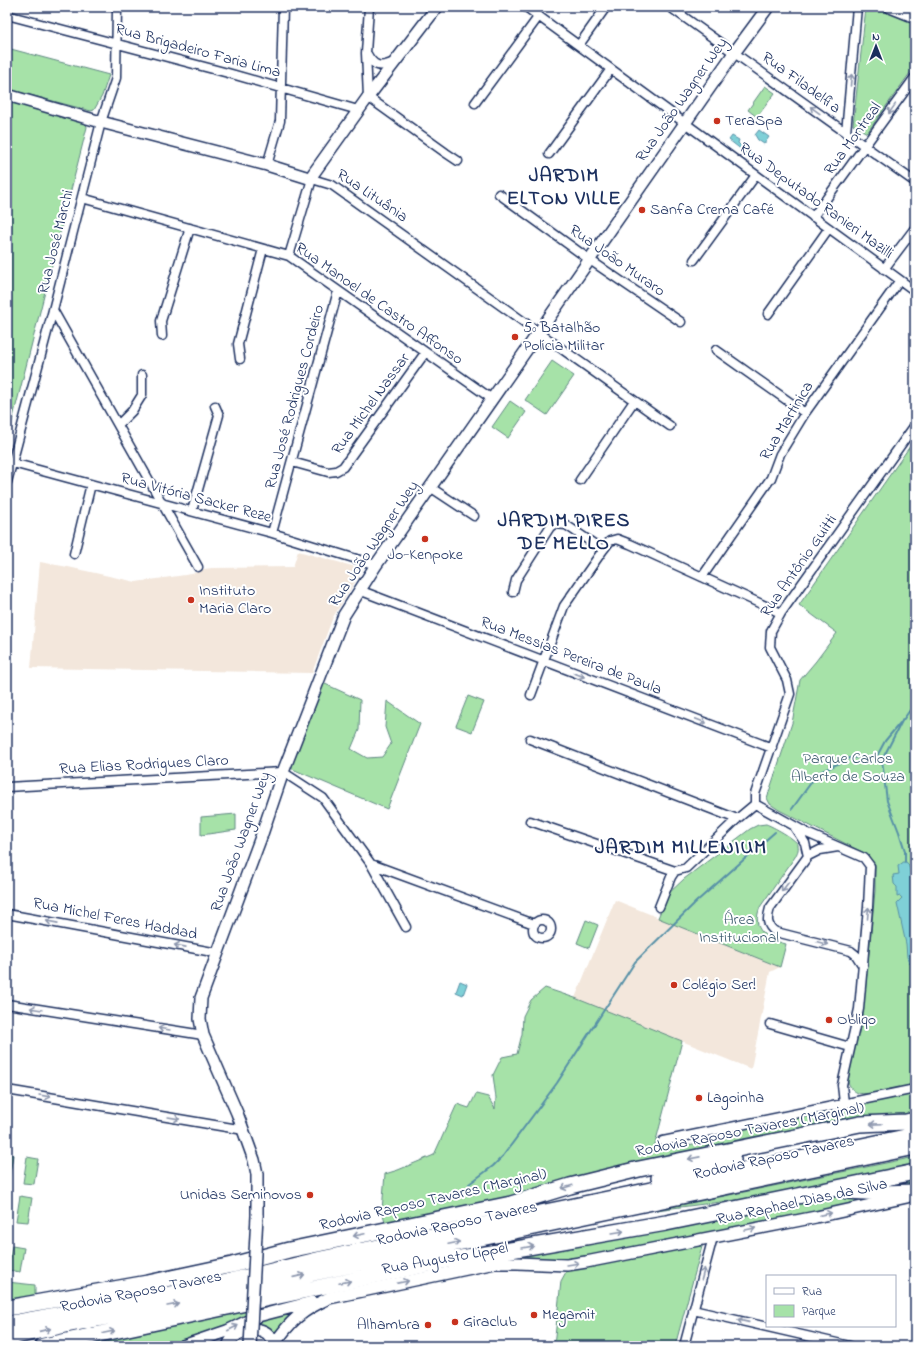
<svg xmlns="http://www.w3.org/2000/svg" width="922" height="1353" viewBox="0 0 922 1353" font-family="'Indie Flower',sans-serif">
  <rect width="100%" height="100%" fill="#fff"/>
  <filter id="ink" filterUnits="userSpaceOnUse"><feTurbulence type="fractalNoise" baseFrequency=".025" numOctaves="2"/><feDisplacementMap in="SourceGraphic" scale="8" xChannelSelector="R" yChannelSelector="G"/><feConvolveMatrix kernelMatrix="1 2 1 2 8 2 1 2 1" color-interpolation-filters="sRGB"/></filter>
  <g filter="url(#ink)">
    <!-- built -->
    <path fill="#f3e7dc" d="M298 551 363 569 333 617 312 673 31 668 40 562 68 567 136 582 192 574 204 569 212 568 293 567Z
      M615 900 780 967 770 972 751 1069 575 998Z"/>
    <!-- green -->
    <path fill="#a6e2a8" stroke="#608883" d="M866 7 897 15 915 22V66L867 133 853 125Z
      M7 48 109 75 102 96 94 110 91 111 7 89Z
      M765 86 775 93 757 117 748 110Z
      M7 100 86 124 87 127 7 441Z
      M552 361 574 376 547 415 525 400Z
      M510 401 526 412 508 438 492 427Z
      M915 439V1084C903 1087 868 1096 858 1093 851 1090 849 1085 847 1079L863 1012 873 912 875 891V864L866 854 779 810 770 804 767 798 792 723 800 680 816 661 837 633 799 605Z
      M323 683 360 700 359 730 351 749 367 758 382 757 391 744 385 727 387 701 420 724 387 809 290 768Z
      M468 696 484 702 472 732 456 726Z
      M236 814V830L201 835V817Z
      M766 824C772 826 796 839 798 845 799 850 797 853 795 857L760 907C751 930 766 939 786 944L780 967 658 918 667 895 684 879 750 829 758 825Z
      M586 920 598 925 589 948 577 943Z
      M545 988 575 998 682 1041 653 1152 733 1136 734 1131 915 1093V1114L517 1197 386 1226 382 1210 385 1174 398 1170 434 1155 457 1104 469 1108 476 1094 488 1097 495 1109 496 1098 493 1075 502 1057 517 1054 522 1034 523 1016 531 1000Z
      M7 1154 13 1155 9 1180 7 1179Z
      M27 1157 38 1159 34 1184 23 1183Z
      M915 1157V1168L761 1197 656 1210Z
      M915 1177V1190L878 1186Z
      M20 1196 32 1198 28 1222 16 1221Z
      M834 1197 876 1199 576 1258 552 1259 331 1292 269 1307 239 1319 225 1328 200 1336 159 1346 83 1345V1344L506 1255Z
      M703 1243 675 1346H554L561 1281 566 1272 574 1268Z
      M12 1246 24 1248 20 1272 8 1270Z
      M7 1282 35 1285V1295L32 1298 7 1302Z
      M293 1312V1315L281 1326 274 1337 272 1333 227 1339 224 1337 258 1321Z"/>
    <!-- water -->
    <path fill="#7fd0d7" stroke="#5790a7" d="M759 130 769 137 764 144 758 140 755 135Z
      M732 136 739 140 738 143 741 146 745 145 748 146 750 152 752 154 751 157 729 140Z
      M905 861C914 866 911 898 912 908 912 912 914 916 915 920 917 935 915 951 915 966L909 962 907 957 906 944 897 903 902 898 900 896 897 897V887L894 884 893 875 899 874 898 866Z
      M460 981 467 984 463 995 456 992Z"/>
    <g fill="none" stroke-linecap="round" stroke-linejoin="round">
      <!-- stream -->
      <path stroke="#5790a7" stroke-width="2" d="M915 605 914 606 911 619 915 643
        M903 719 882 760 887 801 899 832 905 851V862
        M903 720 915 703
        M792 809 818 773 850 758 877 756 885 741 900 723
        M469 1184 493 1166 503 1156 557 1083 635 962 696 902 775 832"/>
      <defs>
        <path id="street" d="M369 7 366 53 368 97 446 153 458 161
          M526 7 915 291
          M670 7 915 182
          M7 15 228 73 358 110
          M579 45 606 7
          M367 54C374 67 380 68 394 62
          M475 103 539 16
          M846 133 857 7
          M549 154 611 69
          M267 165 280 121 283 7
          M499 194 590 260 681 322
          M82 198 289 256 492 399
          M813 217 915 77
          M289 256 312 179 332 185 670 426
          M694 260 756 175
          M884 269 915 228
          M53 310 198 567
          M768 314 829 228
          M162 336 161 321 190 228
          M716 350 805 413
          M240 359 238 344 263 249
          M118 425 132 411 142 395V375
          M9 462 272 533 376 565
          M292 462 328 472 336 471 343 467 425 353
          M580 480 634 401
          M7 482 53 310 101 122 116 78 117 7
          M430 487 474 516
          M192 511 219 415 215 406
          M272 533 338 291
          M74 554 91 484
          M702 577 771 478 780 454 805 413 900 280
          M359 590 772 748
          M513 592 516 580 550 527 554 524 566 525 603 550
          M531 695 564 606 603 550 610 541 617 539 630 544 781 613
          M530 739 737 819
          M7 787 283 772 323 798 371 864 406 927
          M755 804V794L790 694 787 680 770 647 771 631 781 613 915 425
          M755 804 809 834 864 858 870 866 868 907 859 1009 842 1085 844 1103
          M530 821 675 871
          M795 828 805 843 808 856
          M838 847 820 850 808 856 770 908C767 918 766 926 776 932L851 951 856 955 863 966
          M371 864 534 924
          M659 907 671 877 675 871 686 868 737 819 755 804
          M7 914 218 953
          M533 929a9 9 0 1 1 18 0a9 9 0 1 1-18 0Z
          M7 1004 203 1035
          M770 1024 850 1047
          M7 1090 244 1130
          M663 1141 915 1089
          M693 1310 850 1346
          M684 1346 713 1237"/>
        <path id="secondary" d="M890 7 915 17
          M7 95 101 122 267 165 312 179 313 174 368 97 437 7
          M257 1216V1174L254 1160 237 1113 203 1035 200 1019 201 998 261 837 283 772 344 615 376 565 734 53 768 7
          M229 1344C236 1327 273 1322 272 1346
          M183 1346 227 1331 258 1316 312 1302
          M273 1346C290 1321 302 1310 329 1298L495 1263H517L567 1265 586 1262 816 1217 907 1197"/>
        <path id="highway" d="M659 1178 733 1160
          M847 1191 883 1193 915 1192
          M7 1308 148 1283 232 1265 289 1250 511 1204 570 1186 639 1169 860 1124 906 1122 915 1120
          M7 1324 193 1290 321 1259 915 1135
          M7 1338 66 1325 187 1302 314 1273 915 1147
          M43 1346 448 1260 505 1251 666 1223 915 1172"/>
      </defs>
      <!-- street casing -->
      <use href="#street" stroke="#1b2f5e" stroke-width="11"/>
      <!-- secondary casing -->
      <use href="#secondary" stroke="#1b2f5e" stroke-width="14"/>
      <!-- highway casing -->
      <use href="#highway" stroke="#1b2f5e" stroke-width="18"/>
      <!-- street -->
      <use href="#street" stroke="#fff" stroke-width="8"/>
      <!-- secondary -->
      <use href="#secondary" stroke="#fff" stroke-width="11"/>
      <!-- highway -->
      <use href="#highway" stroke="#fff" stroke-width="15"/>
      <defs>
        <path id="secondary-bridge" d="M250 1346 257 1216"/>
      </defs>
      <!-- secondary-bridge casing -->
      <use href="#secondary-bridge" stroke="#1b2f5e" stroke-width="14" stroke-linecap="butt"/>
      <!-- secondary-bridge -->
      <use href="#secondary-bridge" stroke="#fff" stroke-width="11"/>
    </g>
    <!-- one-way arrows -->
    <defs><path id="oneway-shaft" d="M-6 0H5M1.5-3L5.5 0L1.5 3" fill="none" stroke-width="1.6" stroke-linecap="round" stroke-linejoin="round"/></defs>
    <g stroke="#8d97ae">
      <use href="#oneway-shaft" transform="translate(851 80) rotate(-85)"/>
      <use href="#oneway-shaft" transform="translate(892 109) rotate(125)"/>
      <use href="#oneway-shaft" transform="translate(815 110) rotate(-144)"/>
      <use href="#oneway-shaft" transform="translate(579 675) rotate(21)"/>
      <use href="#oneway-shaft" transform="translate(701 721) rotate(21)"/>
      <use href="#oneway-shaft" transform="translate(785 887) rotate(127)"/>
      <use href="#oneway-shaft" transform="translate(868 913) rotate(-85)"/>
      <use href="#oneway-shaft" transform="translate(52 922) rotate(-169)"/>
      <use href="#oneway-shaft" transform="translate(822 943) rotate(14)"/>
      <use href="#oneway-shaft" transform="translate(180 946) rotate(-169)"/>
      <use href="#oneway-shaft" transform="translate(36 1009) rotate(-171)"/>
      <use href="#oneway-shaft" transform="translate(164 1029) rotate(-171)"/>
      <use href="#oneway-shaft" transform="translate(45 1096) rotate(10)"/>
      <use href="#oneway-shaft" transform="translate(174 1118) rotate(10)"/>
      <use href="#oneway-shaft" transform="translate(876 1124) rotate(178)"/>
      <use href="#oneway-shaft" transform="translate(694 1158) rotate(169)"/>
      <use href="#oneway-shaft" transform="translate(567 1187) rotate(163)"/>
      <use href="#oneway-shaft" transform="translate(826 1214) rotate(-12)"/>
      <use href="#oneway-shaft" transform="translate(750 1229) rotate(-12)"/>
      <use href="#oneway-shaft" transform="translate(618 1232) rotate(-9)"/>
      <use href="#oneway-shaft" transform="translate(359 1235) rotate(168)"/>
      <use href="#oneway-shaft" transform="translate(454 1243) rotate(-12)"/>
      <use href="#oneway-shaft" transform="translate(528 1247) rotate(-10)"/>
      <use href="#oneway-shaft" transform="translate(573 1264) rotate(-9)"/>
      <use href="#oneway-shaft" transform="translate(703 1274) rotate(-75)"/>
      <use href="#oneway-shaft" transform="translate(299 1276) rotate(-13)"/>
      <use href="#oneway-shaft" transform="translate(345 1282) rotate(-12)"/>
      <use href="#oneway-shaft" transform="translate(403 1282) rotate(-12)"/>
      <use href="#oneway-shaft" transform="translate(173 1305) rotate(-10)"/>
      <use href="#oneway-shaft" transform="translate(743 1321) rotate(-167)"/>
      <use href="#oneway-shaft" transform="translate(233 1328) rotate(-27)"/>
      <use href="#oneway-shaft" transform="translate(45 1330) rotate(-13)"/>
      <use href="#oneway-shaft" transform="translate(109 1332) rotate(-12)"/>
    </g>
  </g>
  <!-- markers -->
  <g fill="#c8321e" stroke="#fff" stroke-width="1.5">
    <circle cx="717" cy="121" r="4"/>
    <circle cx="642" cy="210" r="4"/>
    <circle cx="515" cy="337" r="4"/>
    <circle cx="425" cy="539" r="4"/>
    <circle cx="191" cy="600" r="4"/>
    <circle cx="674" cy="985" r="4"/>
    <circle cx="829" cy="1020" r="4"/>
    <circle cx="699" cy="1098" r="4"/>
    <circle cx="310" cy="1195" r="4"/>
    <circle cx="534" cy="1315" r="4"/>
    <circle cx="455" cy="1322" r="4"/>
    <circle cx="428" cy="1325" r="4"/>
  </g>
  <g text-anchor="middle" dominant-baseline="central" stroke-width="4" stroke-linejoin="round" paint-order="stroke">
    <!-- street labels -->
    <g font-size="16" fill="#1b2f5e" stroke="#fff">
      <text transform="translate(198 51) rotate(15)">Rua Brigadeiro Faria Lima</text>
      <text transform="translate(801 83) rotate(36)">Rua Filadelfia</text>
      <text transform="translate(682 100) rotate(-55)">Rua João Wagner Wey</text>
      <text transform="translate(853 139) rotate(-54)">Rua Montreal</text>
      <text transform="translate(372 196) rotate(34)">Rua Lituânia</text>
      <text transform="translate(816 201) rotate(36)">Rua Deputado Ranieri Mazilli</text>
      <text transform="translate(56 242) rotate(-76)">Rua José Marchi</text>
      <text transform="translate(617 261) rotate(35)">Rua João Muraro</text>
      <text transform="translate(379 304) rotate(35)">Rua Manoel de Castro Affonso</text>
      <text transform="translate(295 397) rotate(-75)">Rua José Rodrigues Cordeiro</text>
      <text transform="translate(371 404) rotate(-54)">Rua Michel Nassar</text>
      <text transform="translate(787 421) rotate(-59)">Rua Martinica</text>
      <text transform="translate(196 498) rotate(15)">Rua Vitória Sacker Reze</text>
      <text transform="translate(374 544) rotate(-56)">Rua João Wagner Wey</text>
      <text transform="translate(799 566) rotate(-55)">Rua Antônio Guitti</text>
      <text transform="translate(571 656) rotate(21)">Rua Messias Pereira de Paula</text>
      <text transform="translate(144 765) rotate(-3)">Rua Elias Rodrigues Claro</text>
      <text transform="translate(241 842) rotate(-70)">Rua João Wagner Wey</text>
      <text transform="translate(115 919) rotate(11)">Rua Michel Feres Haddad</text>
      <text transform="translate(750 1130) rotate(-11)">Rodovia Raposo Tavares (Marginal)</text>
      <text transform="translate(774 1158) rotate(-12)">Rodovia Raposo Tavares</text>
      <text transform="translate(433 1200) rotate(-13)">Rodovia Raposo Tavares (Marginal)</text>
      <text transform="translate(802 1202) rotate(-12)">Rua Raphael Dias da Silva</text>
      <text transform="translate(457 1224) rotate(-12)">Rodovia Raposo Tavares</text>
      <text transform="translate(445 1259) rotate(-10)">Rua Augusto Lippel</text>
      <text transform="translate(141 1292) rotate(-11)">Rodovia Raposo Tavares</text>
    </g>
    <!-- poi labels -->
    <g font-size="16" fill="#1b2f5e" stroke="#fff" text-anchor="start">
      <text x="725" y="121">TeraSpa</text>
      <text x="650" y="210">Sanfa Crema Café</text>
      <text x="523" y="328">5º Batalhão<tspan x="523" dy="18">Polícia Militar</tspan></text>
      <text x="425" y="555" text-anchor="middle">Jo-Kenpoke</text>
      <text x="199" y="591">Instituto<tspan x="199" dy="18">Maria Claro</tspan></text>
      <text x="682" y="985">Colégio Ser!</text>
      <text x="837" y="1020">Obliqo</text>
      <text x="707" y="1098">Lagoinha</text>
      <text x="302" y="1195" text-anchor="end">Unidas Seminovos</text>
      <text x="542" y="1315">Megamit</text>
      <text x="463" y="1322">Giraclub</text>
      <text x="420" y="1325" text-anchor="end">Alhambra</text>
    </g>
    <!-- park labels -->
    <g font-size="16" fill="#3e5c70" stroke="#fff">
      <text x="848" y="759">Parque Carlos<tspan x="848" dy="18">Alberto de Souza</tspan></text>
      <text x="739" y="920">Área<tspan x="739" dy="18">Institucional</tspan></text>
    </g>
    <!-- district labels -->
    <g font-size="20" font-weight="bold" letter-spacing="1" fill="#1b2f5e" stroke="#fff">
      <text x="564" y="176">JARDIM<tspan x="564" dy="23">ELTON VILLE</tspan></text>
      <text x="564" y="521">JARDIM PIRES<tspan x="564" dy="23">DE MELLO</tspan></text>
      <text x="681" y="848">JARDIM MILLENIUM</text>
    </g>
  </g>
  <!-- margin -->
  <rect width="922" height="1353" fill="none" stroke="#fff" stroke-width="24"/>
  <rect x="12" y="12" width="898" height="1329" fill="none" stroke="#1b2f5e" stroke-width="1.5" filter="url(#ink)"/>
  <!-- legend -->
  <rect x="766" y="1275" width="130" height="52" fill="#ffffff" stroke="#a4acbf"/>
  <rect x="774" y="1288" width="20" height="6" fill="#ffffff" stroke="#a4acbf"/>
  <text x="802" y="1295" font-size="12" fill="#1b2f5e">Rua</text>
  <rect x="774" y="1305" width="20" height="12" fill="#a6e2a8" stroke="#a4acbf"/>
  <text x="802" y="1315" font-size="12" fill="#1b2f5e">Parque</text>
  <!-- north arrow -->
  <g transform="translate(876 46)" stroke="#ffffff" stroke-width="3" paint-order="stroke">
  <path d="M0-3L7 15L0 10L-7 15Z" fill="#1b2f5e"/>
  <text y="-6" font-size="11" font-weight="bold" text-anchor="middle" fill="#1b2f5e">N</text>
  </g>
</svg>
